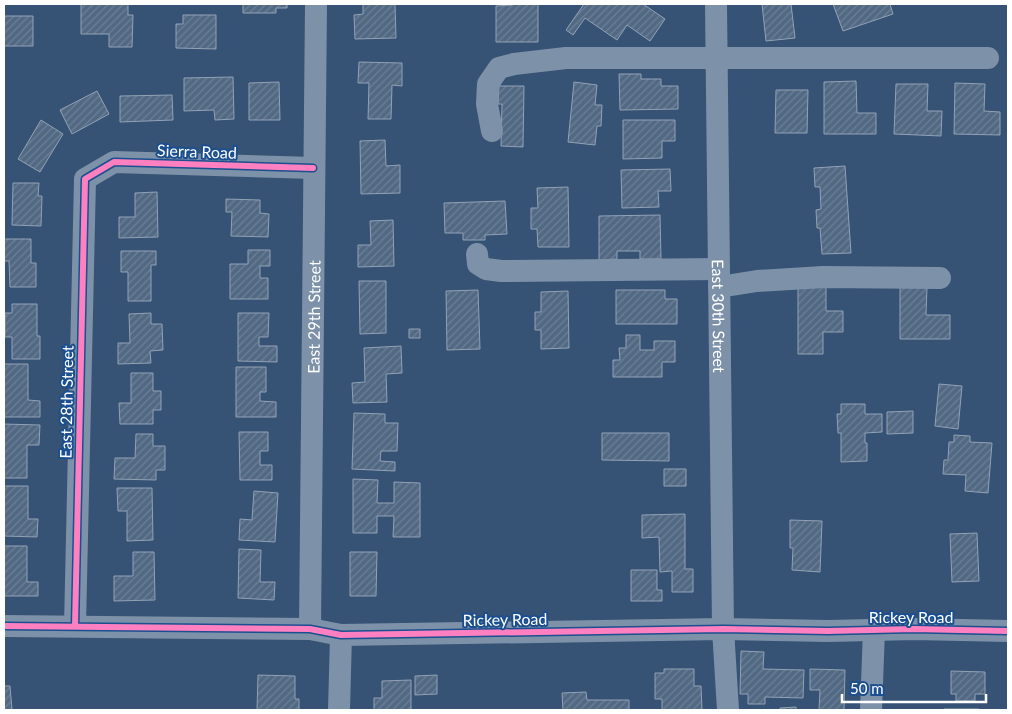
<svg xmlns="http://www.w3.org/2000/svg" width="1012" height="714" viewBox="0 0 1012 714" font-family="Lato,sans-serif">
  <defs>
    <pattern id="building-hatch" width="6" height="6" patternUnits="userSpaceOnUse" patternTransform="scale(1.25)"><rect width="6" height="6" fill="#526984"/><path d="M-1 1l2-2M0 6l6-6M5 7l2-2" fill="none" stroke="#6c8096"/></pattern>
  </defs>
  <rect width="100%" height="100%" fill="#365274"/>
  <!-- building -->
  <path fill="url(#building-hatch)" stroke="#92a2b6" d="M81 4H128V15H133L132 47H109V34H81Z
    M243 4H287V8H276V13H243Z
    M363 4H395L396 38 355 39 354 15 363 14Z
    M512 4H538V42H496V6L512 5Z
    M584 4H643L665 19 650 41 627 25 617 40 585 18 573 35 566 30Z
    M762 4H791L795 38 766 41Z
    M833 4H890L893 14 843 31Z
    M183 15H216V49L176 48V24H183Z
    M4 16H33V46H4Z
    M359 62 402 63V86L392 85 391 119H368L369 83H358Z
    M619 74H641V79H661V86H678V109L620 110Z
    M233 77 234 119 215 120 214 110 184 111V78Z
    M856 81 857 113H876V134H824V82Z
    M279 82 280 120H249V83Z
    M574 82 597 85 595 105H602L601 126H597L595 145 568 142Z
    M955 83 985 84 984 111 1000 112V135L954 134Z
    M896 84H928L927 111H942L941 136 894 134Z
    M499 86H524L523 147 501 146 502 104H498Z
    M776 90H808L807 133H775Z
    M97 91 109 114 72 134 60 110Z
    M172 95 173 120 120 122V96Z
    M41 120 63 134 40 172 18 159Z
    M623 120H675V141H662V158L623 159Z
    M385 140 386 166 400 165V193L361 194 360 141Z
    M845 166 851 253 822 254 820 228H817L816 210 821 209 820 187H815L814 168Z
    M670 169 671 191H658L659 207 622 208 621 170Z
    M13 183H39L38 196H42L41 226 12 225Z
    M568 187 569 247H538L537 229H531V208H538L537 188Z
    M157 192 158 237 119 238V217H135V193Z
    M226 199 260 200V213L269 214 268 237 231 236 232 212H226Z
    M505 201 507 234 485 235V240H463V233H445L444 203Z
    M660 215 661 259H640V251H617V259L599 260V216Z
    M393 220 394 266 358 267V245H371L370 221Z
    M4 239H31V263H36V287H10L9 261H4Z
    M248 250H270V266H260V278H268V299H230V264H248Z
    M121 251H156V265H151V301H128V272H121Z
    M359 281H386V333L360 334Z
    M798 286 826 287V311H843V332H823V354H798Z
    M900 287H927L926 315H950V339H900Z
    M478 290 480 349 447 350 446 291Z
    M616 290H665V299H677V324H616Z
    M568 291 569 348 541 349V330H535V312H541V292Z
    M12 304H37V336H40V359H12V337H5V313H12Z
    M151 313V324H162L163 350 150 351 151 363 118 364V343H130L129 314Z
    M238 313H269L268 337H259V346H277V362L238 361Z
    M409 329H420V338H409Z
    M626 335H640V350H654V341H675V362H662V377H613V360H620L619 348H626Z
    M401 346 402 373 386 374 387 402 353 403 352 383 365 382 364 348Z
    M4 364H28V400L40 401V417H4Z
    M236 367H266V392H260V401L276 402V417H236Z
    M131 373H153V391H161V410H153V424H120L119 403H131Z
    M939 384 962 386 958 429 935 426Z
    M841 404H865V414H882V432L865 433V443H867V461L841 462V433H838L837 414H841Z
    M913 411V433L887 434V412Z
    M354 413 385 414V423H398L397 451H381L380 461 395 462V471L352 469Z
    M4 424 40 425 39 445H27V478H4Z
    M239 432H268V451H260V465H272V480H240Z
    M602 433H669V461L602 460Z
    M136 434H153V446H165V470H156V480L114 479 115 458H135Z
    M954 435 970 436V442L992 443 988 493 965 491 966 475 943 474 944 460H948L949 442H954Z
    M664 469H686V486H664Z
    M353 479 378 480 377 503H394V482L420 483V537H393L394 516H377V533H353Z
    M4 486H28V519H38L37 537 4 536Z
    M117 488H152L153 540 127 541V511H118Z
    M254 491 278 493 275 542 239 540 240 519 252 520Z
    M685 514V569H693V592H672V571L660 572 659 537 642 538V515Z
    M790 520 822 521 820 572 792 570 793 548H790Z
    M977 533 979 581 952 582 950 534Z
    M4 546H27V582H38V596H4Z
    M239 549 261 550 260 582H275L274 600 238 598Z
    M133 552H154L155 600 114 601V576H133Z
    M350 552H377L376 596H350Z
    M631 570H657V590H662V601H631Z
    M741 651 764 652 763 669 804 670 803 698 765 697V704H748V694H740Z
    M664 669H694V686H701L702 710H662V699H655V673H664Z
    M810 669 845 670 844 710H819L820 690H810Z
    M951 671 985 672V694H975V701H956V694H951Z
    M258 675 295 676V699H299V710H257Z
    M437 675V694L415 695V676Z
    M411 680V710H374V698H382V681Z
    M4 686H10L12 710H4Z
    M586 692 587 700H629V710H563L562 693Z
    M796 707V710H780V708Z
    M944 709H979V710H944Z"/>
  <g fill="none" stroke-linecap="round" stroke-linejoin="round">
    <!-- minor -->
    <g stroke="#7d92a8" stroke-width="22">
      <path id="s1" d="M716 4 723 629 728 710"/>
      <path d="M492 131 487 104 488 84 499 68 514 64 566 58H988"/>
      <path d="M477 254 478 264 486 269 501 271 719 269"/>
      <path d="M719 287 757 281 823 277 940 278"/>
      <path d="M4 626 310 629 341 635 723 629 828 631 914 629 1008 631"/>
      <path d="M75 626 85 179 114 162 313 168"/>
      <path id="s2" d="M310 629 316 4"/>
      <path d="M339 710 341 635"/>
      <path d="M871 710 874 630"/>
    </g>
    <defs>
      <path id="cycleway" d="M4 626 310 629 341 635 723 629 828 631 914 629 1008 631
        M75 626 85 179 114 162 313 168"/>
    </defs>
    <!-- cycleway casing -->
    <use href="#cycleway" stroke="#1b4f8f" stroke-width="9"/>
    <!-- cycleway -->
    <use href="#cycleway" stroke="#ff80c0" stroke-width="6"/>
  </g>
  <g text-anchor="middle" dominant-baseline="central" stroke-width="4" stroke-linejoin="round" paint-order="stroke">
    <!-- street labels -->
    <g font-size="16" fill="#fff" stroke="#1b4f8f">
      <text transform="translate(197 151) rotate(2)">Sierra Road</text>
      <text stroke="none"><textPath href="#s2" startOffset="312">East 29th Street</textPath></text>
      <text stroke="none"><textPath href="#s1" startOffset="312">East 30th Street</textPath></text>
      <text transform="translate(66 402) rotate(-89)">East 28th Street</text>
      <text x="911" y="616">Rickey Road</text>
      <text transform="translate(505 619) rotate(-1)">Rickey Road</text>
    </g>
  </g>
  <!-- border -->
  <rect width="1012" height="714" fill="none" stroke="#ffffff" stroke-width="10"/>
  <!-- scale -->
  <path d="M842 694v8h144v-8" fill="none" stroke="#ffffff" stroke-width="2.5"/>
  <text x="850" y="694" font-size="15" fill="#ffffff" stroke="#1b4f8f" stroke-width="4" paint-order="stroke">50 m</text>
</svg>
